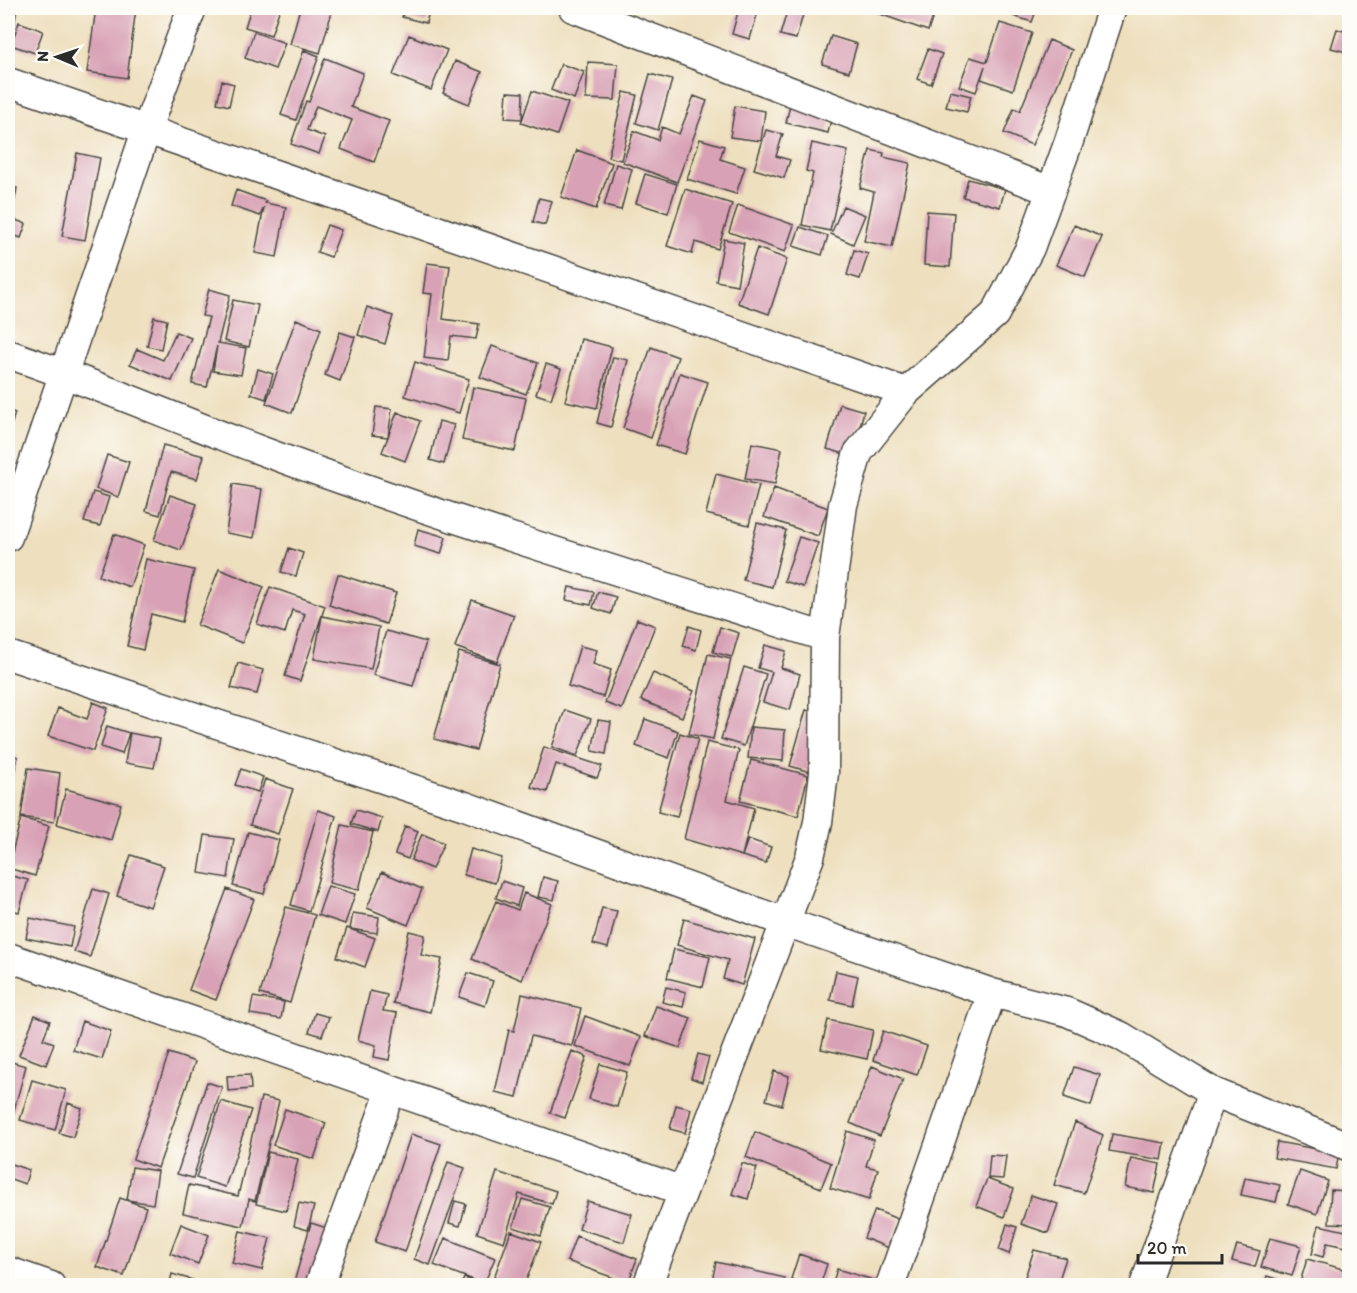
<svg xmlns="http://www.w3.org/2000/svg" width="1357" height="1293" viewBox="0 0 1357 1293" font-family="Itim,sans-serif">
  <rect width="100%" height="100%" fill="#fdfcf7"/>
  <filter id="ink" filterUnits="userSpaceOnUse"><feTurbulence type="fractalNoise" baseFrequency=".0167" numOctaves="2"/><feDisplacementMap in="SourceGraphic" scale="12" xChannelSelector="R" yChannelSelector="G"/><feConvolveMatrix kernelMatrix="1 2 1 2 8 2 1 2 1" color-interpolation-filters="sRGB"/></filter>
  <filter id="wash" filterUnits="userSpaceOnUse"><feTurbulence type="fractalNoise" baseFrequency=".008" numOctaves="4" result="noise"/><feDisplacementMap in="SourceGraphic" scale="24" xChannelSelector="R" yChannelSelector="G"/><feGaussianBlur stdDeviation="1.35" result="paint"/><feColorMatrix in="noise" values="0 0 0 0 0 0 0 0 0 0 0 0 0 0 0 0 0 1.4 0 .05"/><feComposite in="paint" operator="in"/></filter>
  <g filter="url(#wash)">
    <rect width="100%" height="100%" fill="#eedfbe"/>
    <g id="blocks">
      <!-- building -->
      <path fill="#d8a1b5" d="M8 8H17L14 28 8 27Z
        M96 8H136L127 78 87 72Z
        M251 8H280L271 35 245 27Z
        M300 8H333L320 53 290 44Z
        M405 8H430L426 23 402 17Z
        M739 8H759L750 39 732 34Z
        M788 8H805L796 39 780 35Z
        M876 8H936L928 31 874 12Z
        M1016 8H1037L1032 22 1013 16Z
        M19 22 43 31 35 53 11 45Z
        M1000 23 1032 33 1013 90 981 79 985 66 976 92 959 86 970 57 987 62Z
        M1337 29 1350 33V53L1331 48Z
        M254 32 285 43 275 69 245 58Z
        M409 35 447 50 431 90 393 75Z
        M831 36 857 44 849 72 822 64Z
        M1049 40 1072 50 1032 145 1004 133 1014 108 1020 111Z
        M928 49 942 54 931 84 917 79Z
        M304 50 319 56 296 120 281 115Z
        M325 58 363 73 351 107 389 121 374 162 341 149 352 120 316 106 307 130 325 137 319 154 291 144 306 101 309 102Z
        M455 61 482 72 469 104 443 93Z
        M588 62 618 64 615 100 586 99Z
        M561 64 584 72 574 99 551 90Z
        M650 74 672 80 658 130 636 123Z
        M222 81 234 84 229 106 217 103Z
        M532 91 568 103 557 135 521 123Z
        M950 91 971 96 967 112 946 107Z
        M507 92 523 93 522 119 505 118Z
        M624 92 637 95 621 160 608 157Z
        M694 96 707 101 677 182 623 162 634 131 658 140 662 127 679 134Z
        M790 105 832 115 828 133 786 123Z
        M735 106 765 111 761 141 730 137Z
        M766 130 783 134 776 156 790 160 784 178 754 169Z
        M700 139 724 146 720 159 745 167 736 194 687 179Z
        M812 143 848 151 830 231 802 225 813 173 806 171Z
        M577 150 612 163 596 209 561 197Z
        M870 150 884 153 883 157 910 163 892 247 864 241 874 192 860 188Z
        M77 153 100 158 85 240 62 236Z
        M616 164 632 169 621 210 604 206Z
        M645 174 677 184 668 213 636 203Z
        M968 179 1005 189 1000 207 963 197Z
        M8 186 17 188 15 199 8 198Z
        M685 189 732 204 718 249 695 242 692 254 667 246Z
        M236 190 266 201 265 203 286 207 277 257 255 253 264 207 260 216 231 206Z
        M539 198 552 201 545 225 533 222Z
        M738 205 794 225 785 252 729 232Z
        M843 206 865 215 853 244 831 234Z
        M927 211 954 213 950 267 924 265Z
        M8 217 26 224 21 238 8 233Z
        M327 225 341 230 331 257 317 252Z
        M1074 225 1102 237 1085 277 1056 265Z
        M800 227 828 236 822 255 793 246Z
        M724 239 744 243 737 285 716 281Z
        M757 248 787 259 769 314 738 303Z
        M854 250 868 254 860 279 847 275Z
        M427 263 450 266 443 319 479 324 476 339 451 336 448 361 424 358 432 294 423 293Z
        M209 289 230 295 218 343 246 348 241 375 213 371 217 346 207 387 192 384 209 317 202 316Z
        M233 300 258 305 249 347 224 341Z
        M367 307 393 316 385 344 358 335Z
        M154 317 167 320 161 349 147 346Z
        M296 319 321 329 292 413 266 403Z
        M176 332 191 338 172 381 130 364 137 349 163 360Z
        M340 332 355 337 340 381 325 375Z
        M581 339 612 347 597 408 565 401Z
        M492 346 538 363 526 394 480 377Z
        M651 347 678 357 651 438 623 428Z
        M613 357 628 360 611 427 597 423Z
        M415 362 469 379 459 413 405 396Z
        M546 364 561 369 551 399 536 394Z
        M258 369 273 374 266 399 251 394Z
        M680 373 708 382 685 454 656 445Z
        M473 387 526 398 515 451 462 440Z
        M840 404 864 411 852 456 827 449Z
        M376 407 392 409 388 437 397 412 420 421 405 461 382 452 388 437 372 435Z
        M8 410 15 413 8 436Z
        M439 421 454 425 444 464 430 460Z
        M752 443 782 449 775 484 745 479Z
        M163 445 204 456 197 479 171 472 160 515 146 511Z
        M107 455 129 462 118 497 96 489Z
        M716 474 759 485 749 525 706 514Z
        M233 484 262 489 254 538 226 533Z
        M774 488 828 508 818 536 764 517Z
        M93 492 109 497 100 526 84 522Z
        M170 495 197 504 181 550 154 540Z
        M757 523 786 530 772 587 743 580Z
        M418 529 446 537 441 554 414 546Z
        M114 534 144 545 130 587 99 576Z
        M799 537 818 543 803 587 784 581Z
        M289 548 303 553 296 576 281 572Z
        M146 559 194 570 182 622 151 614 143 650 127 646Z
        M219 569 264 587 242 643 197 625Z
        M338 574 396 593 386 624 329 605Z
        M270 587 325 606 300 681 285 676 305 614 292 610 285 633 257 624Z
        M569 587 594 592 591 605 566 600Z
        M598 592 616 597 611 614 593 608Z
        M472 600 514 615 497 662 455 647Z
        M322 616 379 627 371 669 314 659Z
        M637 619 655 626 622 709 605 703Z
        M689 626 701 630 696 650 683 646Z
        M720 627 739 633 732 657 713 652Z
        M386 631 426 642 413 686 373 675Z
        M765 645 786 651 781 668 800 674 790 710 763 702 772 672 758 668Z
        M580 646 597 650 593 664 611 670 603 697 568 686Z
        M459 652 500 664 476 750 434 739Z
        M708 654 731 659 713 739 689 734Z
        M238 663 263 670 257 694 231 688Z
        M744 667 766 674 744 746 721 739Z
        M653 673 694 691 682 717 641 700Z
        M93 702 108 708 93 751 48 736 58 708 87 719Z
        M565 710 591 719 577 756 552 747Z
        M806 710 827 716 810 772 790 766Z
        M645 719 678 731 669 758 636 746Z
        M598 720 611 722 606 754 592 751Z
        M107 726 129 733 122 754 101 747Z
        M751 727 785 730 783 761 748 758Z
        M130 733 160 739 154 768 125 763Z
        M680 733 698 739 677 817 658 812Z
        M707 742 739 750 727 800 754 808 742 856 684 839Z
        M544 747 602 766 597 778 556 764 547 792 531 787Z
        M8 754 18 757 8 798Z
        M751 760 808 775 798 816 740 801Z
        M28 768 60 773 54 822 21 817Z
        M241 769 263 777 258 792 235 785Z
        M265 779 293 789 278 834 250 825Z
        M66 789 121 804 111 840 57 824Z
        M318 810 336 816 309 911 291 905Z
        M356 810 382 818 378 832 351 824Z
        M21 818 49 826 35 876 8 868Z
        M342 825 373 832 359 890 329 883Z
        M405 826 418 831 408 859 395 854Z
        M248 832 279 840 264 894 233 886Z
        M422 834 444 843 432 869 411 860Z
        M205 835 234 839 228 878 199 873Z
        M748 839 771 847 766 863 742 856Z
        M471 849 502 858 495 883 464 875Z
        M131 855 164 866 150 907 117 896Z
        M382 872 422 889 408 925 367 908Z
        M8 875 28 880 19 912 8 909Z
        M543 877 558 881 554 900 538 897Z
        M502 881 522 888 517 906 496 898Z
        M328 886 355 894 345 924 318 915Z
        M93 889 109 894 90 957 74 952Z
        M227 889 254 899 216 1000 189 990Z
        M524 893 552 904 522 980 472 959 496 901 518 910Z
        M286 907 315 915 290 1003 260 994Z
        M602 908 617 911 608 948 593 944Z
        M353 913 379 917 377 933 350 929Z
        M30 918 74 927 70 947 26 938Z
        M684 919 755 939 742 985 723 979 728 960 677 945Z
        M347 928 375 938 365 967 337 957Z
        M409 931 425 935 421 955 442 959 430 1012 393 1003Z
        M674 949 710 957 703 987 667 978Z
        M836 971 858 976 852 1005 830 1000Z
        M468 973 493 981 485 1006 459 997Z
        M666 987 686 992 683 1007 662 1002Z
        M370 991 387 995 383 1011 397 1013 389 1060 374 1057 376 1045 358 1040Z
        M522 994 581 1008 572 1046 531 1036 517 1097 495 1092 509 1030 514 1031Z
        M253 997 284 1002 281 1019 250 1014Z
        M656 1006 691 1018 680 1048 645 1036Z
        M315 1013 329 1017 322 1036 309 1032Z
        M35 1015 50 1021 43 1039 54 1043 46 1065 19 1055Z
        M585 1016 641 1037 630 1066 575 1046Z
        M828 1020 873 1030 867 1059 821 1049Z
        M82 1021 111 1031 102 1059 73 1050Z
        M883 1031 927 1046 917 1075 873 1060Z
        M572 1051 587 1057 565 1118 550 1113Z
        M169 1053 195 1062 158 1168 133 1159Z
        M698 1054 709 1057 702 1082 691 1078Z
        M8 1061 26 1066 13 1114 8 1113Z
        M600 1064 627 1072 617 1107 589 1099Z
        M872 1066 903 1079 880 1136 850 1123Z
        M1074 1067 1100 1075 1091 1106 1064 1097Z
        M774 1071 789 1076 782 1105 766 1100Z
        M250 1075 251 1089 228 1091 227 1076Z
        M32 1080 66 1090 55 1130 20 1120Z
        M207 1082 222 1087 193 1178 177 1174Z
        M261 1097 279 1101 255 1201 249 1199 243 1226 183 1213 189 1185 238 1196Z
        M221 1101 251 1110 225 1187 196 1178Z
        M68 1103 82 1108 73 1137 59 1133Z
        M676 1105 691 1109 685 1133 670 1129Z
        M285 1109 326 1123 314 1159 273 1145Z
        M8 1118 13 1119 8 1141Z
        M1075 1122 1103 1135 1084 1193 1054 1185Z
        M847 1131 874 1140 866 1166 878 1169 869 1200 830 1188Z
        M755 1132 831 1163 821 1188 746 1157Z
        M411 1134 441 1144 405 1252 375 1242Z
        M1112 1134 1165 1143 1162 1160 1109 1151Z
        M1277 1142 1339 1153 1336 1169 1274 1158Z
        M268 1152 298 1159 286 1211 256 1204Z
        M990 1155 1006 1156 1003 1179 988 1178Z
        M1131 1158 1160 1164 1154 1193 1125 1187Z
        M448 1162 465 1168 430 1265 414 1259Z
        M8 1163 29 1170 25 1184 8 1178Z
        M742 1163 757 1168 748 1199 732 1194Z
        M132 1167 158 1171 153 1204 127 1200Z
        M1300 1171 1328 1181 1317 1214 1288 1204Z
        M497 1172 556 1191 552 1204 519 1194 504 1242 477 1233Z
        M1245 1178 1280 1185 1276 1202 1241 1195Z
        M987 1179 1014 1189 1004 1217 976 1206Z
        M1331 1190 1350 1191V1224L1329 1223Z
        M1031 1195 1058 1204 1048 1233 1021 1224Z
        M120 1198 146 1207 124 1276 97 1267Z
        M522 1199 550 1207 541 1236 513 1227Z
        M455 1201 466 1204 460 1226 449 1223Z
        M587 1201 632 1214 624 1242 579 1229Z
        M299 1203 314 1206 308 1230 294 1226Z
        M875 1210 900 1220 889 1248 864 1238Z
        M311 1223 333 1230 316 1286H293Z
        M181 1224 209 1235 198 1264 170 1253Z
        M1007 1224 1017 1227 1009 1254 999 1250Z
        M1319 1225 1350 1232V1248L1327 1243 1323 1257 1312 1254Z
        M240 1231 270 1238 262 1270 232 1263Z
        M511 1231 541 1242 524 1286H497L492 1283Z
        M576 1236 637 1259 628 1283 567 1261Z
        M445 1238 495 1258 484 1284 434 1265Z
        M1270 1238 1301 1246 1292 1276 1261 1267Z
        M1237 1245 1260 1251 1255 1267 1232 1261Z
        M1034 1250 1066 1258 1057 1286H1022Z
        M799 1254 827 1264 820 1286H811L791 1279Z
        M1307 1259 1350 1271V1286H1299Z
        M716 1262 785 1278 783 1286H711Z
        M837 1269 877 1281 876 1286H844L833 1282Z
        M172 1274 193 1280 191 1286H169Z
        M1267 1276 1296 1285 1295 1286H1264Z
        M464 1278 484 1285V1286H461Z
        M361 1280 380 1285V1286H359Z"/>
    </g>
  </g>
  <g filter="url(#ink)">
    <use href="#blocks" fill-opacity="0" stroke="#484641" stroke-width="1.5"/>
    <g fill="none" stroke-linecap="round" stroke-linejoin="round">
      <defs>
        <path id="minor" d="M573 8 1051 191
          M8 82 906 392
          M8 354C92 382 174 418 257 449 444 519 635 576 825 637
          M8 537 146 131 192 8
          M8 655 465 806 785 922 992 993 1067 1012 1121 1036 1213 1092 1350 1147
          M8 957 683 1191
          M8 1271 51 1286
          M319 1286 391 1090
          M647 1286 810 857 818 822 824 773 825 637 843 505 858 453 906 392 995 314 1030 248 1069 141 1112 8
          M890 1286 992 993
          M1144 1286 1213 1092"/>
      </defs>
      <!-- minor casing -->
      <use href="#minor" stroke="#484641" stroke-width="31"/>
      <!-- minor -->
      <use href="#minor" stroke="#fff" stroke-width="28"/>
    </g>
  </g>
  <!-- margin -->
  <rect width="1357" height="1293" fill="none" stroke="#fdfcf7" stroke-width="30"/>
  <!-- north arrow -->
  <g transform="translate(57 57) rotate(272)" stroke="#fdfcf7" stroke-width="4.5" paint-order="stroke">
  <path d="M0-4.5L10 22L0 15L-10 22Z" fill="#2b2b2b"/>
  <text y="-9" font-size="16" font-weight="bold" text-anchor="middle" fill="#2b2b2b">N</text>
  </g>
  <!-- scale -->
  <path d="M1138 1254v9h84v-9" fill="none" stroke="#2b2b2b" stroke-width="3"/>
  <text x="1147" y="1254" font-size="18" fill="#2b2b2b" stroke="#fdfcf7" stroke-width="4.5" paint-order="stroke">20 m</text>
</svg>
